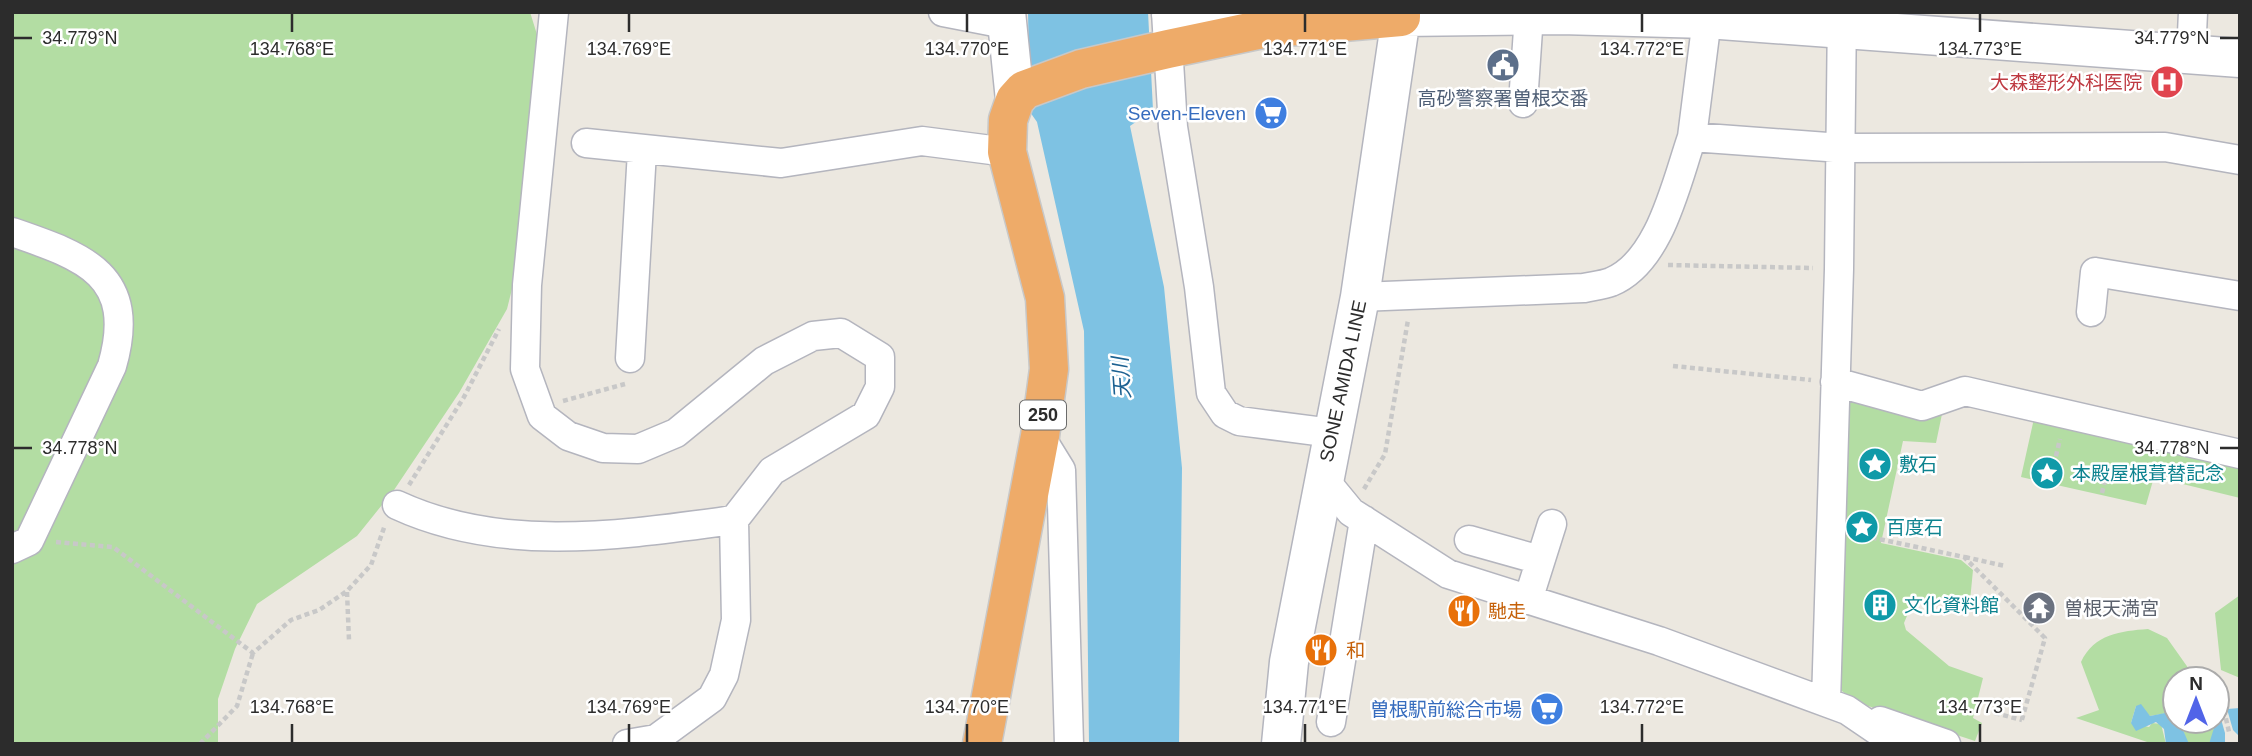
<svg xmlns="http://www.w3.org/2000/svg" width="2252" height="756" viewBox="0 0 2252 756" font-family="Helvetica,'Noto Sans JP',sans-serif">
  <rect width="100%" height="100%" fill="#ece8e0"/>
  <!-- green -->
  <path fill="#b3dda3" d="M12 12H530L539 41 522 249 507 309 459 393 394 490 357 536 257 604 235 649 218 699V744H12Z
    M1856 396 1942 414 1936 443 1903 441 1881 543 1961 560 1973 570 1970 601C1952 611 1930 595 1912 604L1904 623 1906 630 1949 666 1983 678 1973 718 1982 723 1975 741 1856 702 1838 688 1844 403Z
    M2035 414 2240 463V498L2154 477 2146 505 2021 477Z
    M2240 595V678L2221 670 2215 613Z
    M2148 629 2167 638 2196 679H2175L2173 712 2150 716 2136 706 2131 723 2149 727 2152 723 2161 724 2166 744H2153L2076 718 2099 710 2081 662C2094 634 2121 631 2148 629Z
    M2187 721C2197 721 2212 721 2215 732L2209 744 2187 743 2183 730Z"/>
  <!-- water -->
  <path fill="#7ec2e3" d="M1028 12H1148L1153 110 1130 126 1164 287 1182 468 1179 744H1089L1084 331 1037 122 1030 112Z
    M2141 704 2150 716 2175 711V721H2187L2183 730 2189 744H2166L2164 729 2156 722 2136 731 2131 723 2136 706Z
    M2217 705 2225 733V744H2209L2214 728 2200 721H2217Z
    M2240 708V737L2233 730 2227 709Z"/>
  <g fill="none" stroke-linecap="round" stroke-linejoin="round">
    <defs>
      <path id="street" d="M554 12 527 285 525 369 542 416 568 436 603 448 638 449 676 433 764 361 813 336 841 333 880 357V387L866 415 772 471 734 520 736 620 724 675 712 698 656 739 627 744
        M943 12 1005 24
        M1166 12 1173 127 1199 287 1211 393 1225 414 1239 421 1332 433
        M1166 15 1237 13 1263 29
        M2191 55 2193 12
        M1523 103 1529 15
        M1692 137 1707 19
        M586 143 781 163 922 141 1007 152
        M12 232C85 257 138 275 112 366L29 541 12 549
        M1360 297 1584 288C1593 286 1603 285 1611 282 1660 262 1676 183 1692 137L1841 148 2165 147 2240 160
        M2091 312 2095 272 2240 296
        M630 358 642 151
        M1835 382 1922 406 1965 391 2240 454
        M1040 436 1061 470 1069 744
        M1323 478 1351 512 1448 574 1659 641 1847 710 1897 744
        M397 505C503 554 622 535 734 520
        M1469 540 1540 560
        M1528 600 1552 524
        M1826 702 1839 269 1842 12
        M1880 721 1946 744
        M1331 722 1364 520"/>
      <path id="secondary" d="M1006 12 1015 100
        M1281 744 1289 662 1360 297 1401 17 1561 15 1707 19 2240 58"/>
      <path id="highway" d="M982 744 1040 436 1049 369 1045 298 1007 152 1008 120 1015 100 1024 90 1081 69 1168 49 1263 29 1401 17V12"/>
    </defs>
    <!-- street casing -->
    <use href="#street" stroke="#b4b5be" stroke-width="31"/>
    <!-- secondary casing -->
    <use href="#secondary" stroke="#b4b5be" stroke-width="41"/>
    <!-- highway casing -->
    <use href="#highway" stroke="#c8c8c8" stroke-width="41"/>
    <!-- path -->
    <path stroke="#c8c8c8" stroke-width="4.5" stroke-dasharray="5 3.5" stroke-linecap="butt" d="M1668 265 1813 268
      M1673 366 1811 380
      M563 401 625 384
      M2050 481 2060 439
      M409 485 464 397 499 329
      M1364 489 1385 454 1408 320
      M2102 493 2105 480
      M1855 534 1964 557 2045 638 2021 723
      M56 542 113 547 253 653 291 620 319 610 347 591 371 565 385 525
      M1965 557 2005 566
      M347 592 349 640
      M2224 710 2229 732
      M1995 713 2022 720
      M200 744 237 706 253 653"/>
    <!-- street -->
    <use href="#street" stroke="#fff" stroke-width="28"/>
    <!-- secondary -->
    <use href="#secondary" stroke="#fff" stroke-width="38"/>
    <!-- highway -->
    <use href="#highway" stroke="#eeab69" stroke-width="38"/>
  </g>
  <!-- ticks -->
  <path fill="none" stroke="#2c2c2c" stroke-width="2.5" d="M292 14V32M629 14V32M967 14V32M1305 14V32M1642 14V32M1980 14V32M14 38H32M2220 38H2238M14 448H32M2220 448H2238M292 724V742M629 724V742M967 724V742M1305 724V742M1642 724V742M1980 724V742"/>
  <!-- icons -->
  <defs>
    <symbol id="civic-disc" viewBox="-11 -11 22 22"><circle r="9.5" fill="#5c6f8a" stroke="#fff"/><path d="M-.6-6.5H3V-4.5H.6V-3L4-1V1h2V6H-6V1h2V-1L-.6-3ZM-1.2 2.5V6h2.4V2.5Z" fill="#fff"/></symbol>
    <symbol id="hospital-disc" viewBox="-11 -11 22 22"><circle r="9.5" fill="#e0444e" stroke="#fff"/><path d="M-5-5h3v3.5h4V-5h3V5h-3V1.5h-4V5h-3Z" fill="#fff"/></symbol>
    <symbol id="supermarket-disc" viewBox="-11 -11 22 22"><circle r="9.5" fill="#3f7fe0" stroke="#fff"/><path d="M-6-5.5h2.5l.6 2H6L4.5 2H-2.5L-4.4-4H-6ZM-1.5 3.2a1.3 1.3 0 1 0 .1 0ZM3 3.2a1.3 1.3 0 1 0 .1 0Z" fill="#fff"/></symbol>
    <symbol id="sight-disc" viewBox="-11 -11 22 22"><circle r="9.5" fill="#0f9aa8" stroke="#fff"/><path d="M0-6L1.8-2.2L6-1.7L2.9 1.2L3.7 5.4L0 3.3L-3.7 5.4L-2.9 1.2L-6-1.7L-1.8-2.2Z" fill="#fff"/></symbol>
    <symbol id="building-disc" viewBox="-11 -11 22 22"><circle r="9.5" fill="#0f9aa8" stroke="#fff"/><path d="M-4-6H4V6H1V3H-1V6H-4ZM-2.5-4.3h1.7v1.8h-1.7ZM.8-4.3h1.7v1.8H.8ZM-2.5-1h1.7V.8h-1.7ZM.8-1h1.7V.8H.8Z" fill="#fff"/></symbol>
    <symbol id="temple-disc" viewBox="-11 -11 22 22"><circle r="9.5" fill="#6b7280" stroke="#fff"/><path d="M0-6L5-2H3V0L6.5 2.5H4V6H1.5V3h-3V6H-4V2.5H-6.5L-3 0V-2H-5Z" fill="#fff"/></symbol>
    <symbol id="restaurant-disc" viewBox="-11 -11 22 22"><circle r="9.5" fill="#e8710a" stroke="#fff"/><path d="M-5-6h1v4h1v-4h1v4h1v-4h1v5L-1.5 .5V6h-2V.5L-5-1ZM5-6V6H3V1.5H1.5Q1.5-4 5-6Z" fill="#fff"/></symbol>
  </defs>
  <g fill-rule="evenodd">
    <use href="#civic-disc" x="1484" y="46" width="38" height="38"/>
    <use href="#hospital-disc" x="2148" y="63" width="38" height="38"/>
    <use href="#supermarket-disc" x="1252" y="94" width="38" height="38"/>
    <use href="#sight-disc" x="1856" y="445" width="38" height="38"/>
    <use href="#sight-disc" x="2028" y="454" width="38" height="38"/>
    <use href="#sight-disc" x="1843" y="508" width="38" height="38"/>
    <use href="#building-disc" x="1861" y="586" width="38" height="38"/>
    <use href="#temple-disc" x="2020" y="589" width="38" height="38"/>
    <use href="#restaurant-disc" x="1445" y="592" width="38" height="38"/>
    <use href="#restaurant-disc" x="1302" y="631" width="38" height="38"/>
    <use href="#supermarket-disc" x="1528" y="690" width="38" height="38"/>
  </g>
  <g text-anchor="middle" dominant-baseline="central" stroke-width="5" stroke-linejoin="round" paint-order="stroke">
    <!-- shield labels -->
    <rect fill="#fff" stroke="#6b6b6b" stroke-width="2" x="1020" y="400.5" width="46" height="29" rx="5"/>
    <g font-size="18" font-weight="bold" fill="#2c2c2c">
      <text x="1043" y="415">250</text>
    </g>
    <!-- health labels -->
    <g font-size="19" fill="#be3a42" stroke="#fff" text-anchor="end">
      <text x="2142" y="82">大森整形外科医院</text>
    </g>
    <!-- service labels -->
    <g font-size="19" fill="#4e5e75" stroke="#fff">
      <text x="1503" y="98">高砂警察署曽根交番</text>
    </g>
    <!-- shop labels -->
    <g font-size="19" fill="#366cbe" stroke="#fff" text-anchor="end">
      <text x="1246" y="113">Seven-Eleven</text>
      <text x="1522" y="709">曽根駅前総合市場</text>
    </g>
    <!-- street labels -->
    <g font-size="19" fill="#2c2c2c" stroke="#fff">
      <text transform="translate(1343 381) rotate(-78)">SONE AMIDA LINE</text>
    </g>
    <!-- culture labels -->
    <g font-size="19" fill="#0d838f" stroke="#fff" text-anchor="start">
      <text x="1899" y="464">敷石</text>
      <text x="2072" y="473">本殿屋根葺替記念</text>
      <text x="1886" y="527">百度石</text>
      <text x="1904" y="605">文化資料館</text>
    </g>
    <!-- worship labels -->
    <g font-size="19" fill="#5b616d" stroke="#fff" text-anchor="start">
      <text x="2064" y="608">曽根天満宮</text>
    </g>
    <!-- food labels -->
    <g font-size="19" fill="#c56008" stroke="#fff" text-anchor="start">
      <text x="1488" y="611">馳走</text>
      <text x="1346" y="650">和</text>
    </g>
    <!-- water labels -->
    <g font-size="21" font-style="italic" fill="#1b6191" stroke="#fff">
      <text transform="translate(1121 378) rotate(-94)">天川</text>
    </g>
  </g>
  <g font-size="18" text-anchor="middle" fill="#2c2c2c" stroke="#fff" stroke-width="5" stroke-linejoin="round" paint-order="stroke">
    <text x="80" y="44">34.779°N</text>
    <text x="2172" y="44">34.779°N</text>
    <text x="292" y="55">134.768°E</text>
    <text x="629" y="55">134.769°E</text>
    <text x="967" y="55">134.770°E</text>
    <text x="1305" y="55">134.771°E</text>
    <text x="1642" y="55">134.772°E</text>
    <text x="1980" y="55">134.773°E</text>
    <text x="80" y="454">34.778°N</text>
    <text x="2172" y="454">34.778°N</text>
    <text x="292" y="713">134.768°E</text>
    <text x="629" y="713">134.769°E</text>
    <text x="967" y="713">134.770°E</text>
    <text x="1305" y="713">134.771°E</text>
    <text x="1642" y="713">134.772°E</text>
    <text x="1980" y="713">134.773°E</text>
  </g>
  <!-- border -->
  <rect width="2252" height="756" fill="none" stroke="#2c2c2c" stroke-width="28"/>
  <!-- north arrow -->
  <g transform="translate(2196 700)"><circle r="33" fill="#ffffff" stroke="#ababab" stroke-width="2"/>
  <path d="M0-5L12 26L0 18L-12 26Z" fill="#5164e8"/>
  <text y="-10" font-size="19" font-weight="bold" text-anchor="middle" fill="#2c2c2c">N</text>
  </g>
</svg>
